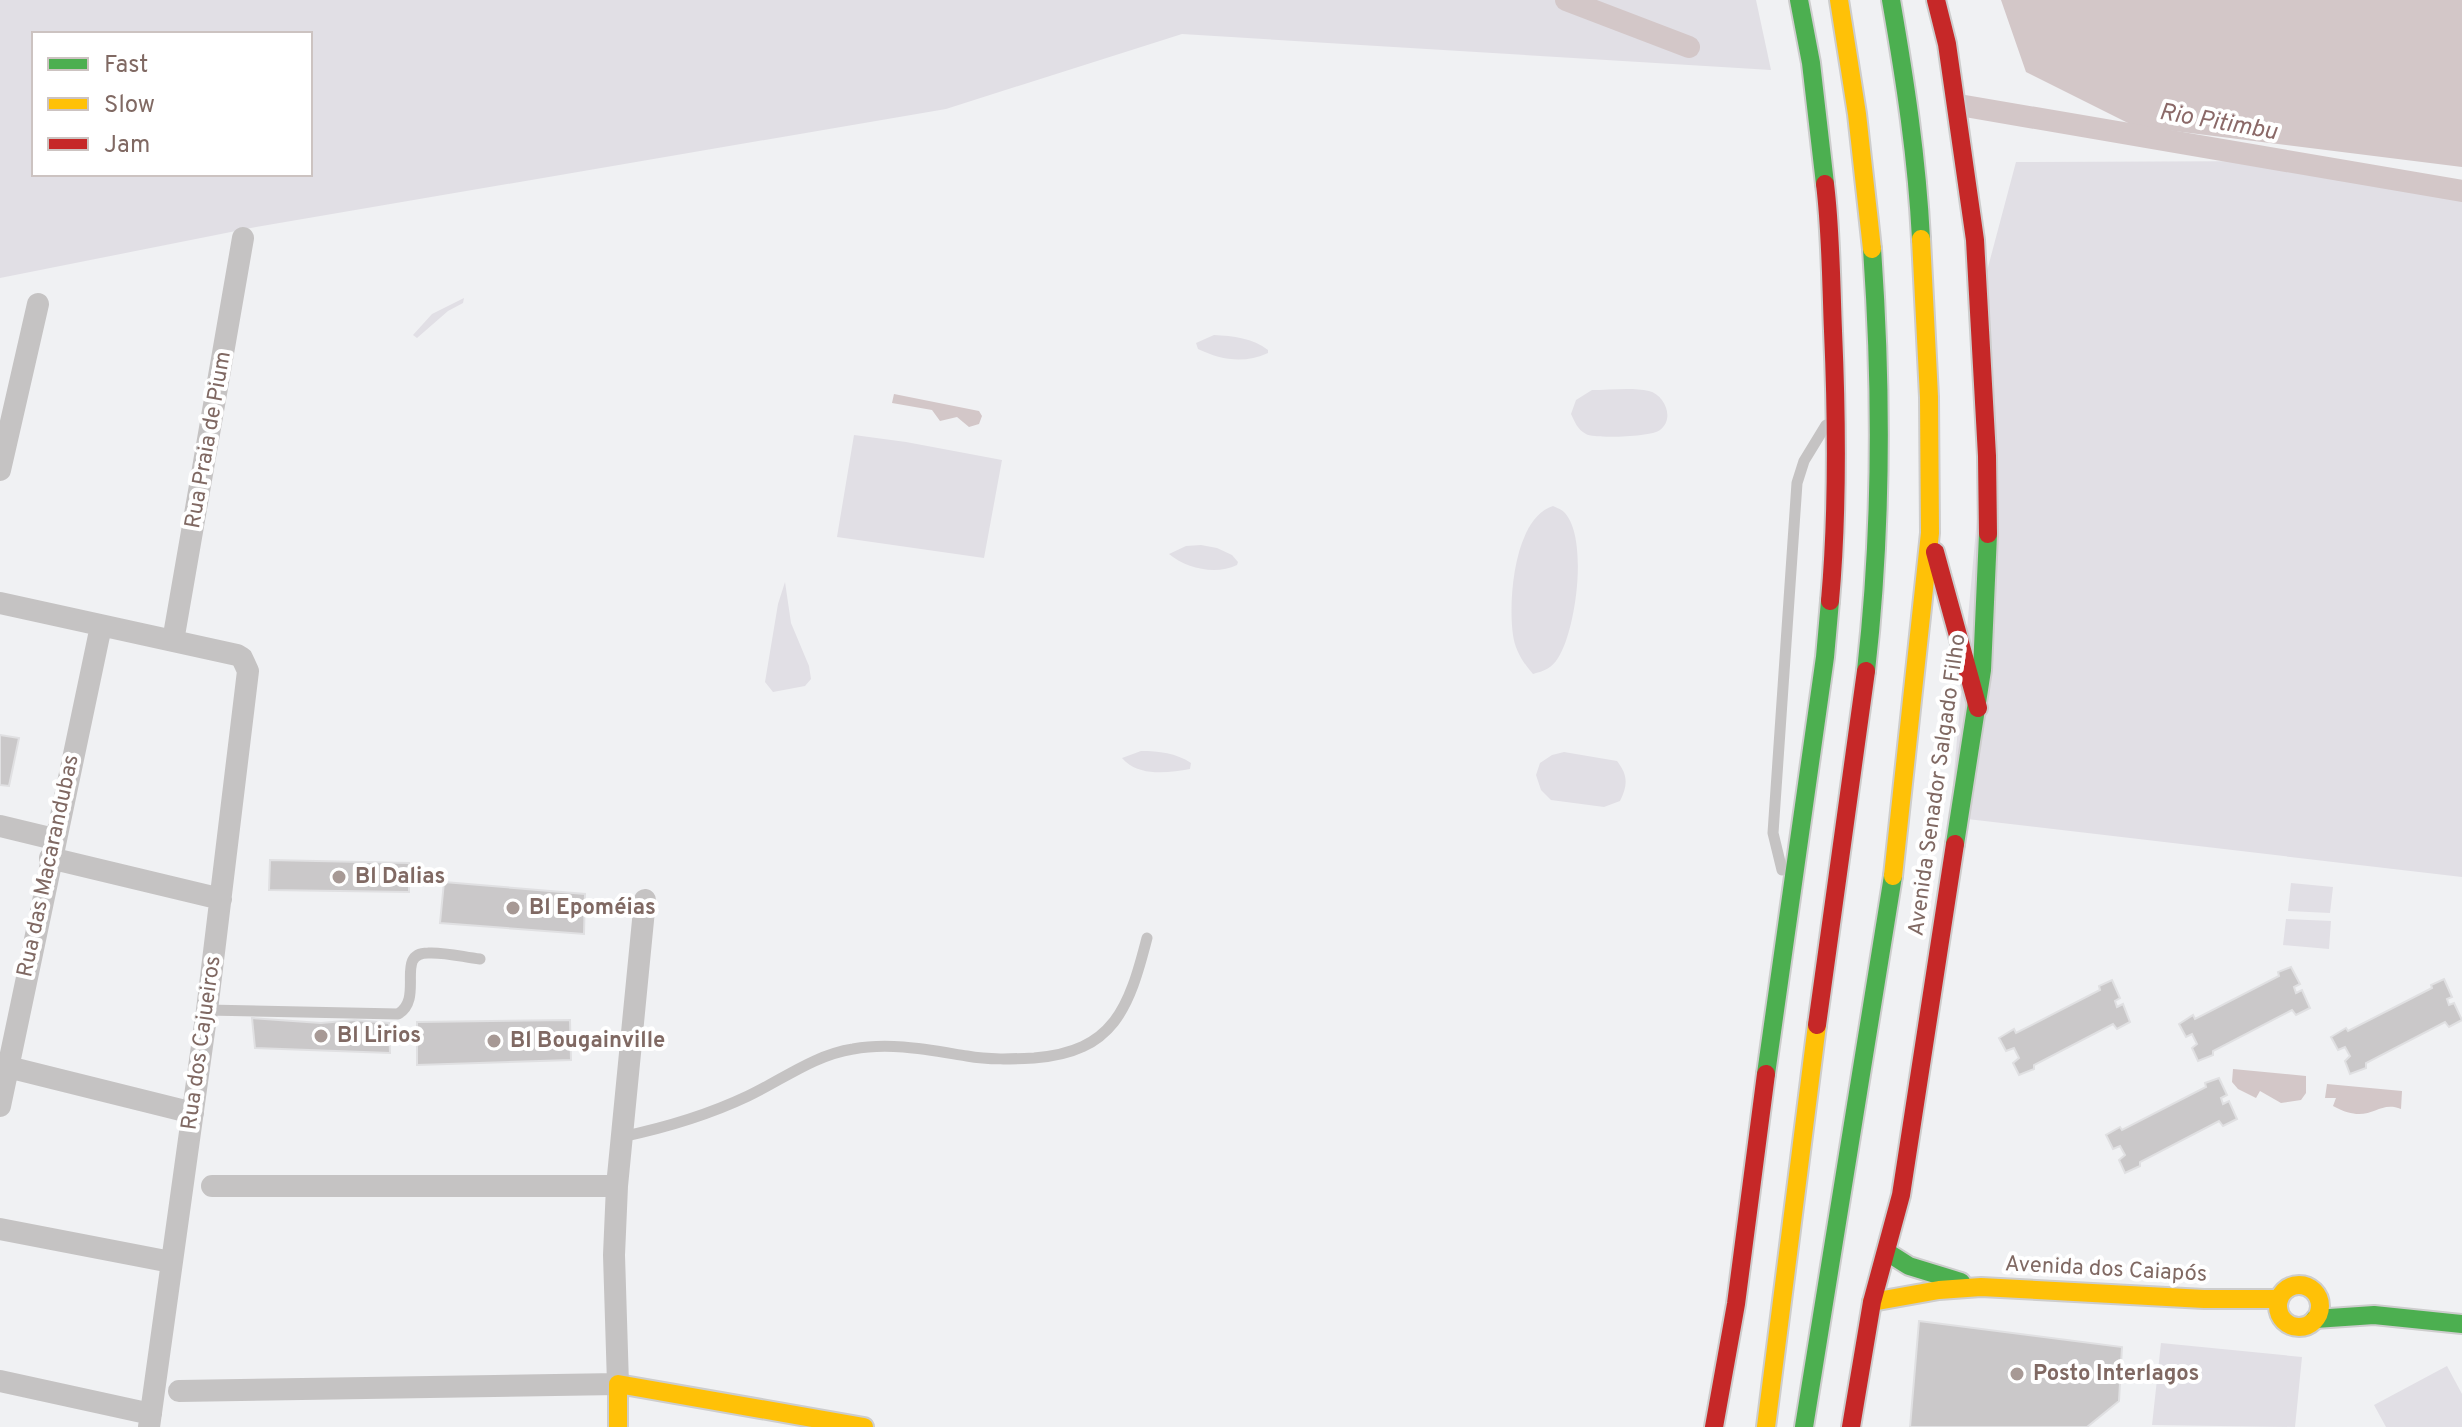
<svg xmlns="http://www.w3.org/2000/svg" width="2462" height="1427" viewBox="0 0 2462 1427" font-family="Overpass,sans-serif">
  <rect width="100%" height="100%" fill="#f0f1f3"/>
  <!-- green -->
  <path fill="#e1dfe5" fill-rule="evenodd" d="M0 0H1756L1771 70 1182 34 946 109 256 227 0 278ZM34 34H310V174H34Z
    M2287 161 2411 177 2462 191V877L1950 817 1983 452 1979 301 2016 162Z
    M464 298 463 303 448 311 417 338 413 335 432 314Z
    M1214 335C1233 336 1253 338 1268 350V353C1244 364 1221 360 1198 349L1196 343Z
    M1592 390C1609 390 1632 387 1649 391 1665 395 1675 419 1660 430 1652 437 1594 439 1586 434 1577 429 1575 422 1571 414L1576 400Z
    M854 435 906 442 1002 460 984 558 837 537Z
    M1553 506C1557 508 1561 509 1564 512 1589 537 1576 631 1558 658 1552 668 1544 671 1533 674 1523 663 1515 650 1513 635 1508 601 1514 518 1553 506Z
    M1201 545 1217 548 1232 555 1238 562 1237 565C1216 575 1187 569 1169 554L1186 546Z
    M785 582 791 623 809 666 811 679 805 686 773 692 765 682 778 604Z
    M1141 751C1159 751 1176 753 1191 763L1190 769C1168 773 1138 777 1122 758Z
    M1564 752 1617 761C1628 775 1628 785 1620 801L1604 807 1551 800 1541 790 1536 775 1540 763 1552 755Z
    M2291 883 2333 887 2330 913 2288 911Z
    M2286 919 2331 921 2329 949 2283 945Z
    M2161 1343 2302 1357 2295 1427 2152 1425Z
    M2447 1366 2462 1394V1427H2386L2374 1405Z"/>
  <!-- water -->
  <path fill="#d3c7c8" d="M2001 0H2462V167L2134 126 2026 72Z
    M894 394 979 411 982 416 979 424 969 427 957 417 940 421 932 410 892 403Z
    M2233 1069 2306 1076V1093L2301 1100 2281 1103 2260 1091 2256 1098 2238 1089 2232 1082Z
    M2327 1084 2402 1091 2401 1109C2376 1099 2371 1127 2333 1106L2336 1098H2325Z"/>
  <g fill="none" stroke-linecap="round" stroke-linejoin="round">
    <!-- canal -->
    <path stroke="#d3c7c8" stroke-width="22" d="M1566 0 1689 47
      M1965 106 2462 191"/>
  </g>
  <!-- building -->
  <path fill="#cac8c9" stroke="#e0e0e2" stroke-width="2" d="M0 735 19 738 9 786 0 785Z
    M270 860 409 863V892L269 890Z
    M444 882 585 894 584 934 440 923Z
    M2291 967 2300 984 2294 987 2296 993 2302 990 2310 1008 2296 1015 2292 1010 2213 1051V1055L2198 1061 2192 1048 2197 1044 2192 1034 2186 1037 2179 1024 2193 1015 2195 1019 2279 976 2278 972Z
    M2444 979 2452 997 2447 999 2449 1005 2454 1003 2462 1020 2449 1027 2445 1022 2366 1063V1068L2350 1074 2345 1061 2350 1056 2345 1047 2338 1050 2331 1037 2346 1028 2348 1031 2432 988 2431 985Z
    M2112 980 2120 998 2115 1001 2117 1007 2123 1004 2130 1022 2117 1029 2113 1024 2034 1065V1069L2019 1075 2013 1063 2019 1058 2014 1048 2006 1051 1999 1038 2014 1029 2016 1033 2100 990 2099 986Z
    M252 1018 321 1023 355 1020 389 1023 390 1053 255 1048Z
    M570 1020 571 1060 417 1065V1022Z
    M2219 1078 2227 1095 2221 1098 2223 1104 2229 1101 2237 1119 2223 1126 2219 1121 2140 1162V1166L2125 1173 2119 1160 2125 1155 2120 1146 2113 1149 2106 1135 2120 1127 2122 1130 2206 1087 2205 1083Z
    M1919 1321 2122 1347 2119 1401 2087 1427H1910Z"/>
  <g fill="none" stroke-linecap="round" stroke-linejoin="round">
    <defs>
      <path id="fast" d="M1799 0 1811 63 1825 184
        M1891 0C1905 80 1917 158 1921 239
        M1866 671C1882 530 1882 389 1872 249
        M1955 844 1982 670 1988 534
        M1766 1074 1825 657 1830 601
        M1887 1252 1909 1266 1961 1282
        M2315 1319 2374 1315 2462 1324
        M1804 1427 1893 876"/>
      <path id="slow" d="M1839 0 1857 114 1872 249
        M1893 876 1930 533 1929 397 1921 239
        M2278 1306a21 21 0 1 1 42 0a21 21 0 1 1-42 0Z
        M1872 1302 1939 1290 1981 1287 2204 1299H2279
        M618 1427V1384L864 1427
        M1766 1427 1817 1025"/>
      <path id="jam" d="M1936 0 1947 44 1975 240 1987 456 1988 534
        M1825 184C1831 232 1831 282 1833 331 1837 421 1838 511 1830 601
        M1935 552 1978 708
        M1817 1025 1866 671
        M1714 1427 1736 1304 1766 1074
        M1851 1427 1872 1302 1901 1195 1955 844"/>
    </defs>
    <!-- fast casing -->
    <use href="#fast" stroke="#cdcdcd" stroke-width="22"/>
    <!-- slow casing -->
    <use href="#slow" stroke="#cdcdcd" stroke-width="22"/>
    <!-- jam casing -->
    <use href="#jam" stroke="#cdcdcd" stroke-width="22"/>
    <!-- lane -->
    <path stroke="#c5c3c3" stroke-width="11" d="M1782 870 1773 833 1797 483 1804 461 1826 425
      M207 1010 398 1014C425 998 394 953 428 953 445 952 463 957 480 959
      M621 1137C664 1128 708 1115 748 1096 782 1080 814 1055 853 1049 891 1042 929 1050 967 1056 989 1060 1012 1059 1034 1058 1114 1052 1129 1008 1147 938"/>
    <!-- street -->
    <path stroke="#c5c3c3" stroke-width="22" d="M0 470 38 304
      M0 603 237 655 242 658 248 671 207 1010 149 1427
      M173 641 243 238
      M0 826 54 839
      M50 858 221 899
      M8 1067 193 1113
      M0 1106 101 626
      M212 1186H617
      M0 1229 171 1262
      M0 1381 151 1414
      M179 1391 618 1384 614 1255 617 1186 645 900"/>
    <!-- fast -->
    <use href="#fast" stroke="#4caf50" stroke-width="18"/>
    <!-- slow -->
    <use href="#slow" stroke="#ffc107" stroke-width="18"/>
    <!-- jam -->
    <use href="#jam" stroke="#c62828" stroke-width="18"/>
  </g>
  <!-- markers -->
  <g fill="#a79995" stroke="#fff" stroke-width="3">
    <circle cx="339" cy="877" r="8"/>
    <circle cx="513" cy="908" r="8"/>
    <circle cx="321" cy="1036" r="8"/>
    <circle cx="494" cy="1041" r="8"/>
    <circle cx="2017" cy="1374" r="8"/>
  </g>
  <g text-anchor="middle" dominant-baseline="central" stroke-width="8" stroke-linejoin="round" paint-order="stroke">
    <!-- street labels -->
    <g font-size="22" fill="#806963" stroke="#fff">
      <text transform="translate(209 440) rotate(-80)">Rua Praia de Pium</text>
      <text transform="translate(1938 785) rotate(-82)">Avenida Senador Salgado Filho</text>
      <text transform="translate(49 866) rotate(-78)">Rua das Macarandubas</text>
      <text transform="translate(202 1043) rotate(-82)">Rua dos Cajueiros</text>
      <text transform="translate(2106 1270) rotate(3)">Avenida dos Caiapós</text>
    </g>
    <!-- poi labels -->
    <g font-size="22" font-weight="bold" fill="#806963" stroke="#fff" text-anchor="start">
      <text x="355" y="877">Bl Dalias</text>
      <text x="529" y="908">Bl Epoméias</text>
      <text x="337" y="1036">Bl Lirios</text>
      <text x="510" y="1041">Bl Bougainville</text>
      <text x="2033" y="1374">Posto Interlagos</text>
    </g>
    <!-- water labels -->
    <g font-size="24" font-style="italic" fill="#8b6968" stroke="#fff">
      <text transform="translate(2218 123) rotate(10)">Rio Pitimbu</text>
    </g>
  </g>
  <!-- legend -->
  <rect x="32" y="32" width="280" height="144" fill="#ffffff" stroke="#ccc3c1" stroke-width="2"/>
  <rect x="48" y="58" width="40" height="12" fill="#4caf50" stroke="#ccc3c1" stroke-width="2"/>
  <text x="104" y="72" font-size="24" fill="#806963">Fast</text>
  <rect x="48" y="98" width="40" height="12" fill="#ffc107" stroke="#ccc3c1" stroke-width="2"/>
  <text x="104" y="112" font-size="24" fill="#806963">Slow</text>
  <rect x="48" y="138" width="40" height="12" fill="#c62828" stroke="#ccc3c1" stroke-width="2"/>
  <text x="104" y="152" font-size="24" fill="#806963">Jam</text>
</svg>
